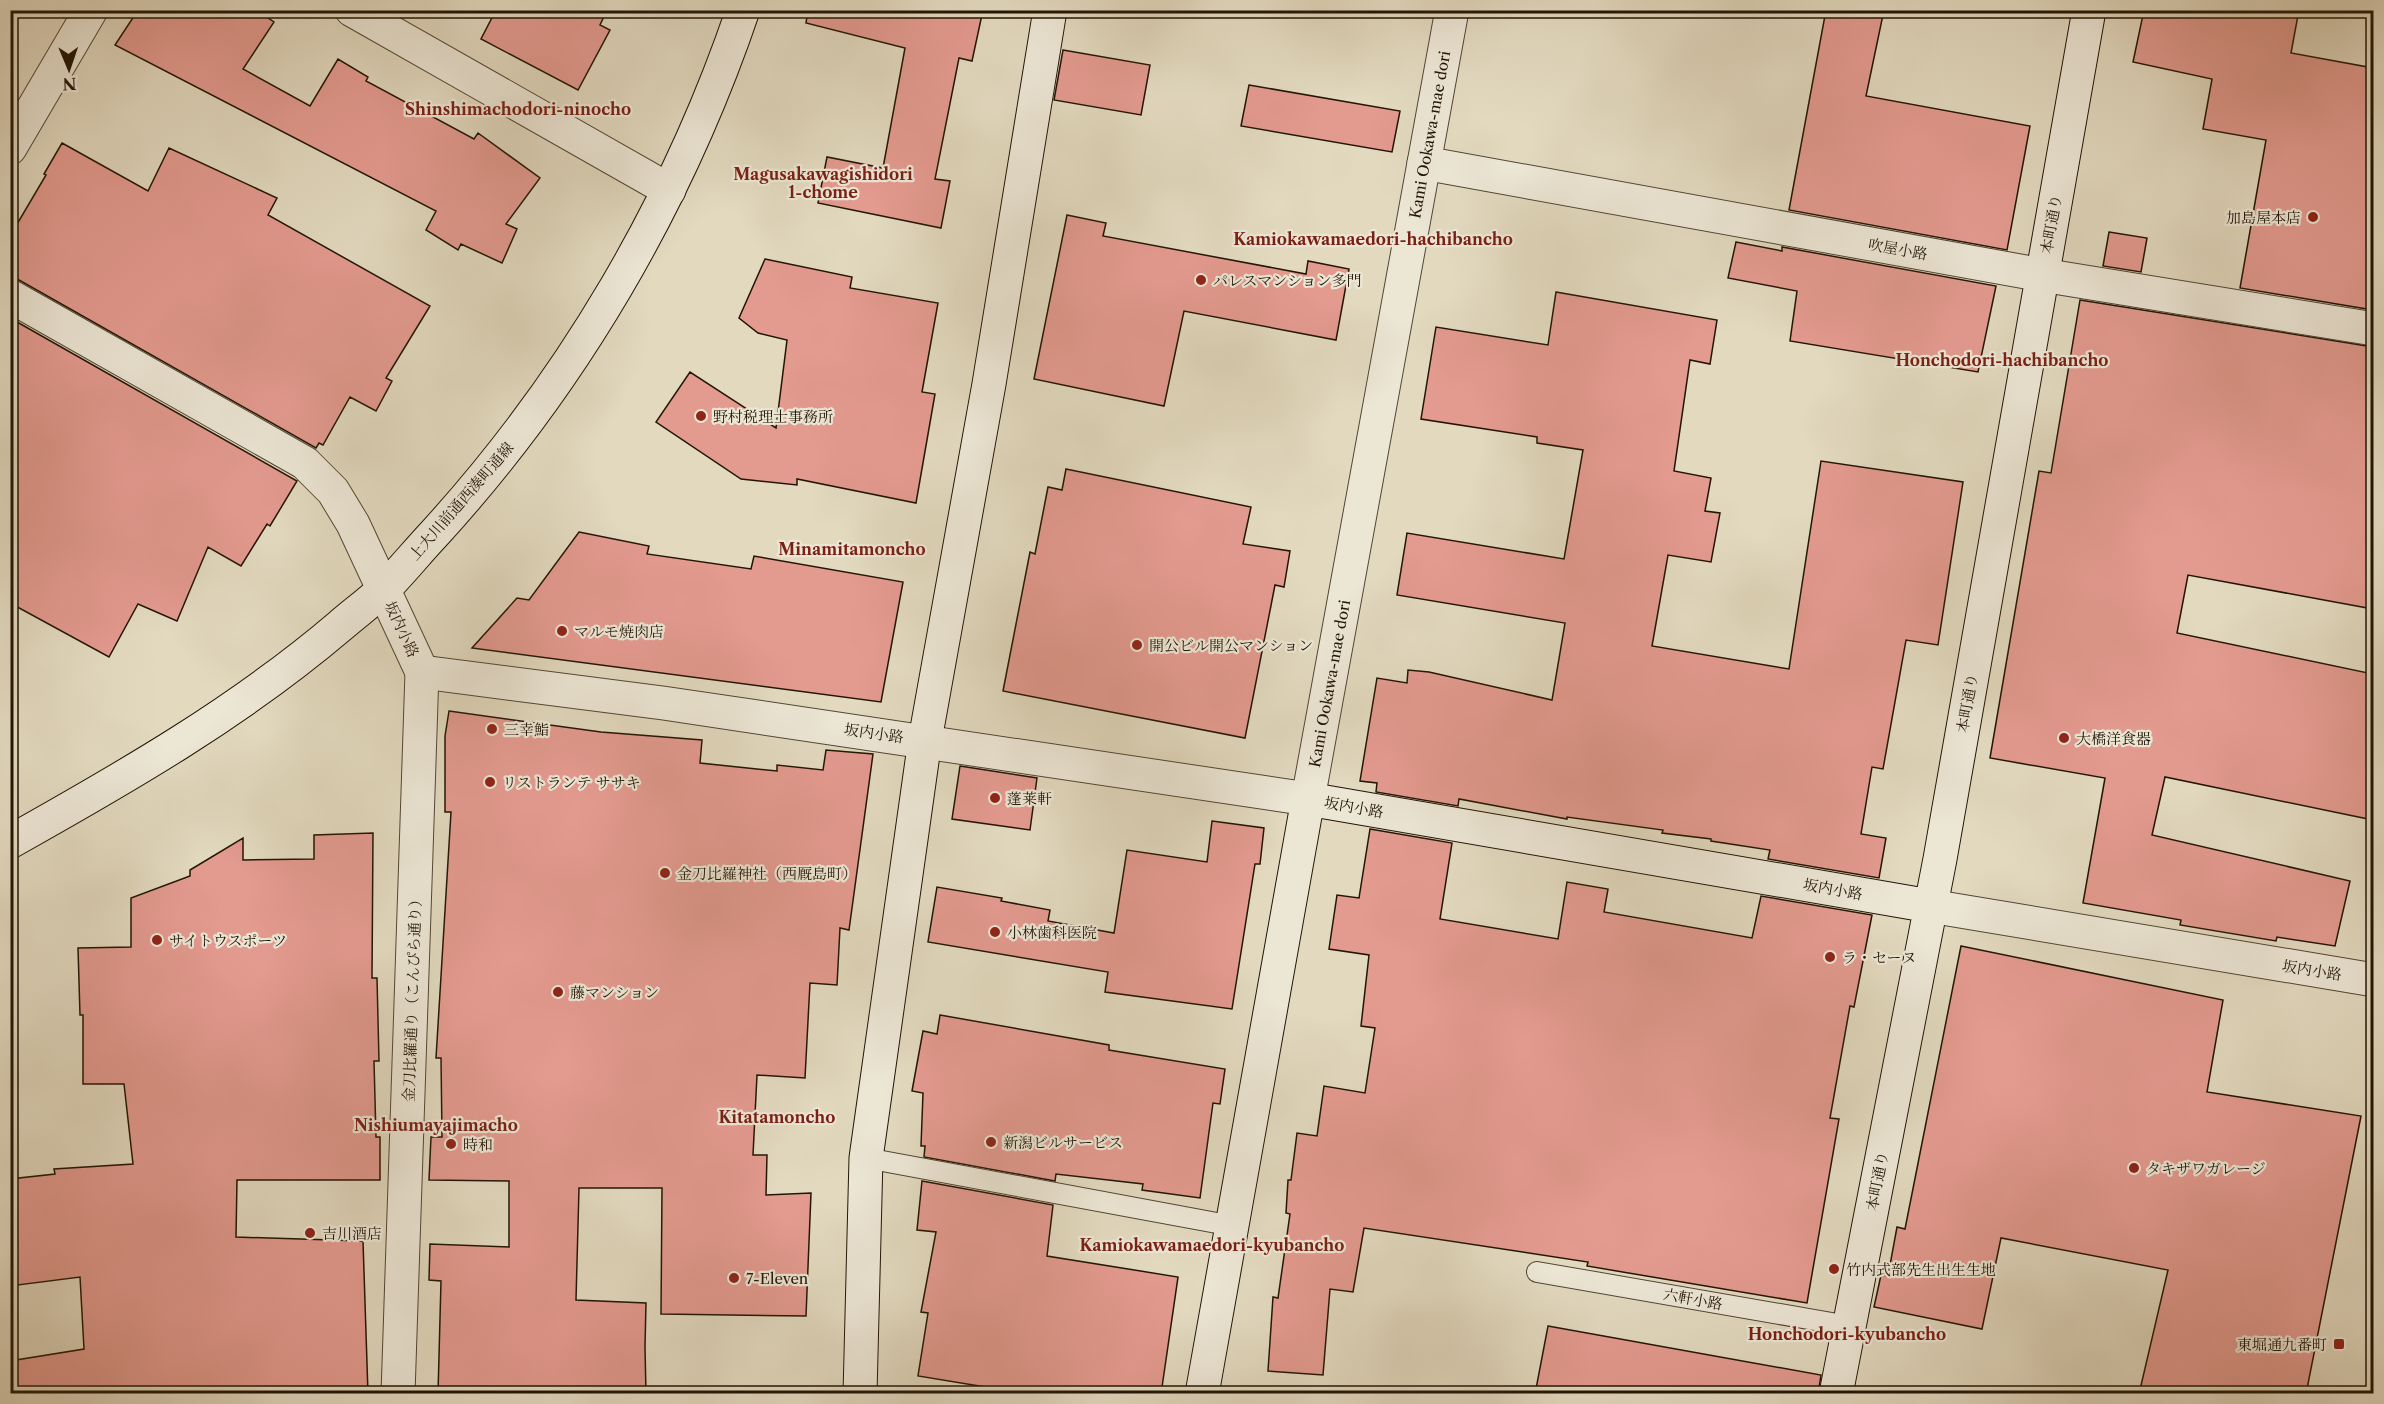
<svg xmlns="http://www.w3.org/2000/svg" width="2384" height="1404" viewBox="0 0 2384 1404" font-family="'Libre Caslon Text','Noto Serif JP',serif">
  <rect width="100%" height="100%" fill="#e2d9bf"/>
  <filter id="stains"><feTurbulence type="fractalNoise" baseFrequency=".00333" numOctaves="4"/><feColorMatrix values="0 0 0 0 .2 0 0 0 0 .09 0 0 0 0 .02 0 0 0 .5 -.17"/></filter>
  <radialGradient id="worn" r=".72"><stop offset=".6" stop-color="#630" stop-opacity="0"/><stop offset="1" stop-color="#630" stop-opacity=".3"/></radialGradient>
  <!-- building -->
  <path fill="#e39a8f" stroke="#221505" stroke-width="1.5" d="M138 10H256L274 22 243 69 310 106 338 59 368 77 366 81 474 139 478 133 540 178 506 224 517 229 502 263 461 244 458 250 426 230 436 211 115 45Z
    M496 10H607L600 25 610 30 578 90 481 39Z
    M808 10H983L972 61 959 58 935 179 950 181 941 228 818 203 827 157 883 168 905 48 806 23Z
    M1826 10H1884L1866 96 2030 126 2007 250 1789 210Z
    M2144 10H2299L2291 53 2373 68V310L2240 288 2266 140 2203 129 2212 79 2133 62Z
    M1063 50 1150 65 1141 115 1054 100Z
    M1249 85 1400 111 1392 152 1241 126Z
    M62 143 148 191 169 148 277 198 268 215 430 306 386 378 392 381 376 411 350 397 323 445 319 443 316 448 19 280 10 277V236L46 175 44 174Z
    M1067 215 1106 223 1103 236 1306 274 1308 261 1349 269 1336 340 1184 311 1164 406 1034 379Z
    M2109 232 2147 238 2141 272 2103 266Z
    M1736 242 1782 251V247L1996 286 1978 372 1790 341 1797 291 1728 278Z
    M765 259 852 277 850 288 938 303 922 392 935 394 916 503 797 479V485L741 479 656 422 690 372 776 428 787 340 758 333 739 318Z
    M1556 292 1717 320 1710 364 1690 360 1674 471 1711 478 1705 511 1720 513 1711 562 1668 555 1652 646 1789 669 1821 461 1963 482 1938 645 1906 640 1883 769 1872 767 1861 834 1886 838 1879 878 1768 859 1770 850 1711 841V839L1662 833 1663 830 1567 817V819L1459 799 1458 806 1376 792 1377 783 1360 781 1377 678 1407 683 1408 670 1429 672 1552 700 1565 623 1397 595 1407 533 1564 559 1583 450 1537 443V437L1421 419 1436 327 1548 345Z
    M2080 300 2373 347V609L2188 575 2177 633 2373 674V820L2165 777 2152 835 2350 881 2335 946 2277 937 2276 941 2180 925 2181 920 2083 903 2105 778 1990 758 2039 471 2051 473Z
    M10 318 297 481 270 526 267 524 241 566 208 547 177 621 138 604 109 657 10 603Z
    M1066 469 1251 507 1243 544 1290 551 1284 587 1275 585 1245 738 1003 691 1030 552 1035 554 1048 487 1062 490Z
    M579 532 649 546 647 554 751 569 754 556 903 582 881 702 472 648 517 598 529 600Z
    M449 711 601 732 702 740 700 763 777 771V765L823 770 826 750 873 754 849 930 840 928 837 985 810 983 805 1078 757 1075 753 1155H767L766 1195 811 1193 806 1316 661 1314 662 1188H579L576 1300 646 1303 645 1347 646 1394H438L441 1281 429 1280 430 1244 509 1247V1181L429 1180 431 1137H442L441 1058H436L451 812H445V736Z
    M960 766 1037 778 1030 830 952 819Z
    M1212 821 1264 828 1260 864H1255L1232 1009 1105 992 1108 972 928 942 937 887 1002 898 1001 901 1050 910 1048 921 1114 933 1127 850 1207 862Z
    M1370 829 1452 843 1440 919 1558 939 1567 882 1608 889 1604 912 1752 938 1761 896 1872 915 1854 1007 1850 1006 1830 1118 1839 1119 1807 1303 1587 1266 1588 1262 1364 1228 1353 1292 1330 1289 1323 1375 1268 1371 1273 1297 1278 1298 1290 1214 1286 1213 1288 1180H1291L1297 1133 1317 1136 1324 1086 1365 1093 1375 1028 1361 1026 1369 955 1329 949 1337 895 1359 898Z
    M373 833 372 978H377L379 1061H374L376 1137H380V1180H237L236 1237 363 1241 368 1394H10V1361L84 1349 80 1277 10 1286V1179L55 1174 54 1169 133 1164 124 1084H83V1015H80L78 948 131 947V898L190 876V870L243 838V860L314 859V835Z
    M1961 946 2223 1000 2207 1092 2361 1116 2306 1394H2139L2168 1270 2001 1238 1982 1329 1874 1307 1881 1275 1888 1276 1897 1227 1905 1229Z
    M940 1015 1109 1045V1050L1225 1069 1220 1104 1213 1103 1200 1198 1142 1190 1143 1184 1056 1174 1055 1181 924 1157 925 1146H921L923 1093 912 1091 923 1031 937 1034Z
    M922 1181 1053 1205 1047 1256 1178 1277 1161 1394H1044L1010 1388V1391L918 1376 928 1313 921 1312 936 1232 917 1230Z
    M1548 1326 1821 1375 1818 1394H1535Z"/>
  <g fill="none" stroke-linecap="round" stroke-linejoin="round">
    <defs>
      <path id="lane" d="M866 1158 1233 1226
        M1537 1272 1849 1326"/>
      <g id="street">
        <path d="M352 10 669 190"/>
        <path d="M10 148 91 10"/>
        <path d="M1424 163 2042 275 2374 329"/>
        <path id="s1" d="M10 296 305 463 333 491 353 524 422 672 663 703 1308 799 1452 10"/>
        <path d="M1930 906 2374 980"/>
        <path d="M398 1394 422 672"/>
      </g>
      <path id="secondary" d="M10 842C126 777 239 712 340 626 354 614 370 602 384 589 401 572 417 552 434 534 572 383 677 204 743 10
        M860 1394 866 1158 925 740 989 384 1050 10
        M1202 1394 1308 799 1930 906
        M1836 1394 1940 859 2089 10"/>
    </defs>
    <!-- lane casing -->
    <use href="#lane" stroke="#524634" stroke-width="22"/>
    <!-- street casing -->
    <use href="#street" stroke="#524634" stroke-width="35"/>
    <!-- secondary casing -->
    <use href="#secondary" stroke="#221505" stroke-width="35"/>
    <!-- lane -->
    <use href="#lane" stroke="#ece6d5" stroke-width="20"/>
    <!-- street -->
    <use href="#street" stroke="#ece6d5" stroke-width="33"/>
    <!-- secondary -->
    <use href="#secondary" stroke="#ece6d5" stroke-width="33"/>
  </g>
  <!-- markers -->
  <g fill="#8f2418" stroke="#ece6d5" stroke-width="2">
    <circle cx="2313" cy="217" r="6"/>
    <circle cx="1201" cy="280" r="6"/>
    <circle cx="701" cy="416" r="6"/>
    <circle cx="562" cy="631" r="6"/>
    <circle cx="1137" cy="645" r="6"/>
    <circle cx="492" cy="729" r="6"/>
    <circle cx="2064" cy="738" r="6"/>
    <circle cx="490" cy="782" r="6"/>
    <circle cx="995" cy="798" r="6"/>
    <circle cx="665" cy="873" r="6"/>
    <circle cx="995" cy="932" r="6"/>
    <circle cx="157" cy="940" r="6"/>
    <circle cx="1830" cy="957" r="6"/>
    <circle cx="558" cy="992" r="6"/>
    <circle cx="991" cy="1142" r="6"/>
    <circle cx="451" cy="1144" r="6"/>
    <circle cx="2134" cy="1168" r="6"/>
    <circle cx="310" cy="1233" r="6"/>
    <circle cx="1834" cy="1269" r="6"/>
    <circle cx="734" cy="1278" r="6"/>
    <rect x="2333" y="1338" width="12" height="12" rx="3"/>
  </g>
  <g text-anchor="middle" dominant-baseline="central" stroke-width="4.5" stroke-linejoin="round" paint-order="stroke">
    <!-- street labels -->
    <g font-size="15" fill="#221505" stroke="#ece6d5">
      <text stroke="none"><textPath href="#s1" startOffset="2151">Kami Ookawa-mae dori</textPath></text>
      <text transform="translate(2051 224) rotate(-80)">本町通り</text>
      <text transform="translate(1898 249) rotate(10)">吹屋小路</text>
      <text transform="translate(461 501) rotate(-49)">上大川前通西湊町通線</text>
      <text transform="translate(402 629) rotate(65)">坂内小路</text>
      <text stroke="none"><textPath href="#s1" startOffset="1593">Kami Ookawa-mae dori</textPath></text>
      <text transform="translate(1967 703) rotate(-80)">本町通り</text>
      <text transform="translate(874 733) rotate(8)">坂内小路</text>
      <text transform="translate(1354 807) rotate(10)">坂内小路</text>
      <text transform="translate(1833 889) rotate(10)">坂内小路</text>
      <text transform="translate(2312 970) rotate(9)">坂内小路</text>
      <text transform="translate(412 997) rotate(-88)">金刀比羅通り（こんぴら通り）</text>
      <text transform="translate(1877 1181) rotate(-79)">本町通り</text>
      <text transform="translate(1693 1299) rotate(10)">六軒小路</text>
    </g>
    <!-- poi labels -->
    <g font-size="15" fill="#221505" stroke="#ece6d5" text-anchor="start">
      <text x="2301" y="217" text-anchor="end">加島屋本店</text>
      <text x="1213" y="280">パレスマンション多門</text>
      <text x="713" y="416">野村税理士事務所</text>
      <text x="574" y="631">マルモ焼肉店</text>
      <text x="1149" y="645">開公ビル開公マンション</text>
      <text x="504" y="729">三幸鮨</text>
      <text x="2076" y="738">大橋洋食器</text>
      <text x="502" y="782">リストランテ ササキ</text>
      <text x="1007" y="798">蓬莱軒</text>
      <text x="677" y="873">金刀比羅神社（西厩島町）</text>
      <text x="1007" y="932">小林歯科医院</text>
      <text x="169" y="940">サイトウスポーツ</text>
      <text x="1842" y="957">ラ・セーヌ</text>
      <text x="570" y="992">藤マンション</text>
      <text x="1003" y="1142">新潟ビルサービス</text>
      <text x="463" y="1144">時和</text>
      <text x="2146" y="1168">タキザワガレージ</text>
      <text x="322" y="1233">吉川酒店</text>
      <text x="1846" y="1269">竹内式部先生出生生地</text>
      <text x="746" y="1278">7-Eleven</text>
      <text x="2327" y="1344" text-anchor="end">東堀通九番町</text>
    </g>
    <!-- neighbourhood labels -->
    <g font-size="16" font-weight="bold" fill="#7a1f14" stroke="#ece6d5">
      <text x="518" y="109">Shinshimachodori-ninocho</text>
      <text x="823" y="174">Magusakawagishidori<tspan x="823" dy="18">1-chome</tspan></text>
      <text x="1373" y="239">Kamiokawamaedori-hachibancho</text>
      <text x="2002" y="360">Honchodori-hachibancho</text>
      <text x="852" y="549">Minamitamoncho</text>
      <text x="777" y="1117">Kitatamoncho</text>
      <text x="436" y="1125">Nishiumayajimacho</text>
      <text x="1212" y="1245">Kamiokawamaedori-kyubancho</text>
      <text x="1847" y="1334">Honchodori-kyubancho</text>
    </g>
  </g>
  <!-- margin -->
  <rect width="2384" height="1404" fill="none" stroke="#e2d9bf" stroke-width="36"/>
  <rect x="12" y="12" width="2360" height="1380" fill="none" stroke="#221505" stroke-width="3"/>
  <rect x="18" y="18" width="2348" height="1368" fill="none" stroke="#221505" stroke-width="1.5"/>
  <!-- north arrow -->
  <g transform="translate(69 69) rotate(178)" stroke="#ece6d5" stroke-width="4.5" paint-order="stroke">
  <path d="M0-4.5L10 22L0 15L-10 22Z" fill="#221505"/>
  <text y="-9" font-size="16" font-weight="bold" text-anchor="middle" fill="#221505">N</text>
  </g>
  <rect width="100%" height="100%" filter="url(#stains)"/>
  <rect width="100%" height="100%" fill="url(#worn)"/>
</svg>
